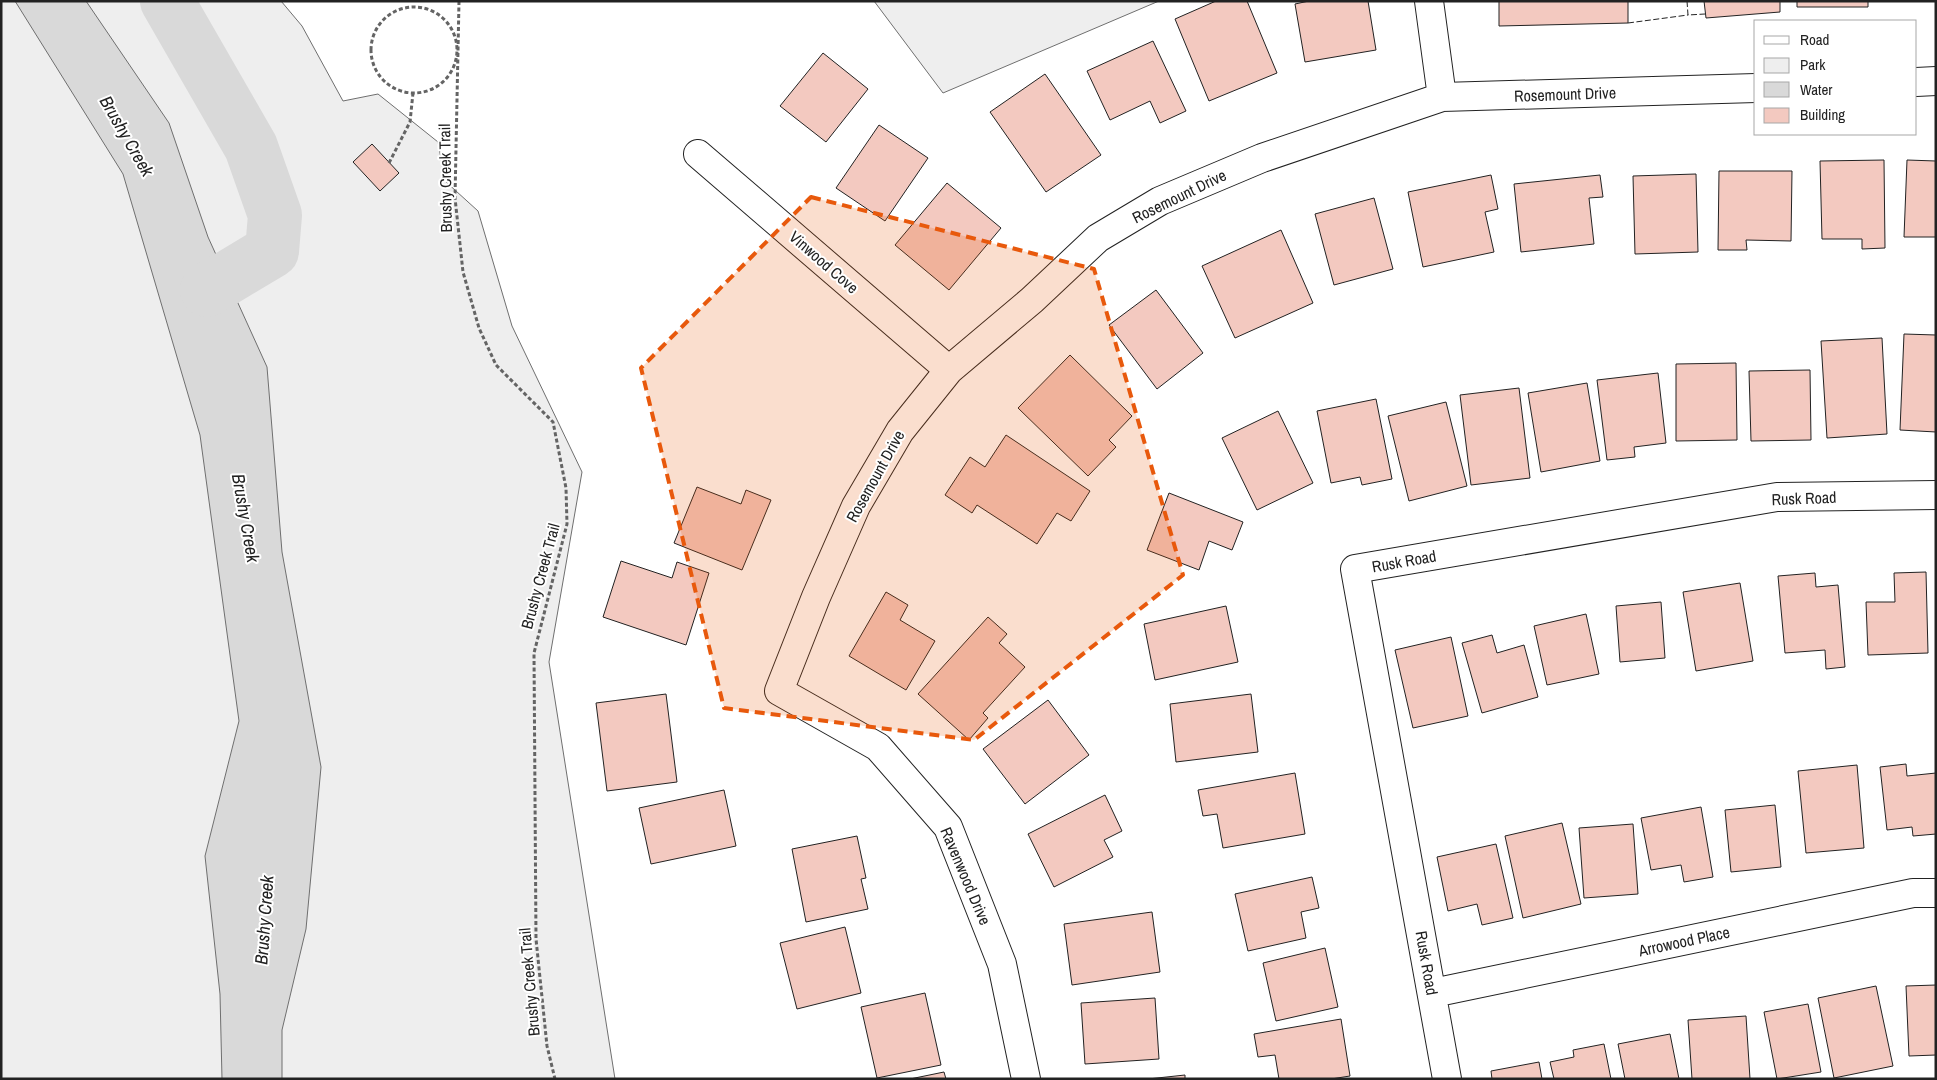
<svg xmlns="http://www.w3.org/2000/svg" width="1937" height="1080" viewBox="0 0 1937 1080" font-family="'Archivo Narrow',sans-serif">
  <rect width="100%" height="100%" fill="#fff"/>
  <!-- green -->
  <path fill="#eee" stroke="#6f6f6f" d="M1 1H281L302 26 343 101 378 94 438 142 445 181 478 211 512 326 582 472 549 662 615 1079H1Z
    M874 1H1159L943 93Z"/>
  <!-- water -->
  <path fill="#d9d9d9" stroke="#6f6f6f" d="M15 1H86L169 123 208 237 267 367 282 552 321 767 306 929 282 1030V1079H222L220 994 205 856 239 721 200 435 123 174Z"/>
  <g fill="none" stroke-linecap="round" stroke-linejoin="round">
    <!-- river -->
    <path stroke="#d9d9d9" stroke-width="54" d="M167 1 251 147 275 215 272 251 207 290"/>
  </g>
  <!-- building -->
  <path fill="#f3c9c0" stroke="#222" d="M1216 1H1247L1277 73 1209 101 1175 19Z
    M1309 1H1368L1376 50 1305 62 1295 4Z
    M1499 1H1628V23L1499 26Z
    M1704 1H1780V12L1706 18Z
    M1797 1H1868V7H1797Z
    M1153 41 1186 111 1160 123 1150 101 1110 120 1087 71Z
    M823 53 868 89 826 142 780 106Z
    M1045 74 1101 155 1046 192 990 112Z
    M879 125 928 158 885 221 836 188Z
    M372 144 399 173 380 191 353 162Z
    M1884 160 1885 248 1862 249V239H1822L1820 161Z
    M1907 160 1936 161V237H1904Z
    M1719 171H1792L1791 241 1746 240 1747 250H1718Z
    M1696 174 1698 252 1635 254 1633 176Z
    M1491 175 1498 209 1485 212 1494 252 1423 267 1408 192Z
    M1600 175 1603 197 1589 198 1594 244 1521 252 1514 184Z
    M947 183 1001 228 949 290 895 245Z
    M1374 198 1393 269 1334 285 1315 214Z
    M1281 230 1313 303 1235 338 1202 266Z
    M1156 290 1203 353 1157 389 1109 325Z
    M1904 334 1936 335V432L1900 430Z
    M1882 338 1887 434 1827 438 1821 341Z
    M1070 355 1132 416 1109 440 1116 447 1088 476 1018 408Z
    M1736 363 1737 440 1676 441V364Z
    M1810 370 1811 440 1751 441 1749 371Z
    M1658 373 1666 443 1634 447 1635 457 1607 460 1597 380Z
    M1587 383 1600 461 1541 472 1528 393Z
    M1519 388 1530 478 1471 485 1460 395Z
    M1376 399 1392 479 1362 485 1360 477 1331 483 1317 411Z
    M1446 402 1467 486 1409 501 1388 416Z
    M1278 411 1313 483 1257 510 1222 438Z
    M1006 435 1090 491 1071 521 1057 513 1037 544 977 505 972 513 945 495 970 457 985 467Z
    M697 487 741 504 746 490 771 500 742 570 674 543Z
    M1169 493 1243 522 1232 550 1209 541 1199 570 1147 550Z
    M621 561 672 578 677 562 709 573 686 645 603 617Z
    M1926 572 1928 653 1868 655 1866 602H1895L1894 573Z
    M1815 573 1816 587 1838 585 1845 667 1826 669 1825 650 1785 653 1778 576Z
    M1740 583 1753 661 1696 671 1683 592Z
    M886 592 908 605 900 620 935 641 906 690 849 656Z
    M1661 602 1665 658 1620 662 1616 606Z
    M1226 606 1238 662 1155 680 1144 624Z
    M1586 614 1599 674 1547 685 1534 626Z
    M988 617 1007 634 999 643 1025 667 983 713 988 718 969 740 918 694Z
    M1492 635 1497 653 1524 645 1538 697 1482 713 1462 643Z
    M1451 637 1468 716 1413 728 1395 650Z
    M666 694 677 782 607 791 596 703Z
    M1251 694 1258 752 1176 762 1170 704Z
    M1048 700 1089 755 1025 804 983 749Z
    M1906 764 1907 776 1936 773V834L1913 836 1912 827 1887 830 1880 767Z
    M1857 765 1864 848 1806 853 1798 771Z
    M1295 773 1305 834 1223 848 1217 814 1203 816 1198 790Z
    M724 790 736 846 651 864 639 808Z
    M1105 795 1122 831 1104 840 1113 857 1054 887 1028 834Z
    M1775 805 1781 867 1731 872 1725 810Z
    M1701 807 1713 877 1684 882 1681 865 1651 870 1641 818Z
    M1562 823 1581 904 1523 918 1505 836Z
    M1633 824 1638 894 1584 898 1579 828Z
    M857 836 866 878 861 879 868 909 806 922 792 849Z
    M1496 844 1513 918 1482 925 1477 904 1448 911 1437 857Z
    M1312 877 1319 908 1301 912 1306 938 1248 951 1235 894Z
    M1152 912 1160 972 1072 985 1064 924Z
    M845 927 861 993 797 1009 780 943Z
    M1325 948 1338 1007 1276 1021 1263 963Z
    M1936 985V1055L1909 1056 1906 986Z
    M1876 986 1893 1066 1834 1078 1818 998Z
    M925 993 941 1065 877 1078 861 1007Z
    M1155 998 1159 1059 1085 1064 1081 1003Z
    M1808 1004 1821 1072 1777 1079 1764 1012Z
    M1746 1016 1750 1079H1692L1688 1020Z
    M1341 1019 1350 1076 1331 1079H1279L1275 1055 1258 1057 1254 1034Z
    M1670 1034 1679 1079H1625L1618 1044Z
    M1604 1044 1611 1079H1554L1550 1062 1574 1057 1573 1050Z
    M1539 1062 1542 1079H1492L1491 1071Z
    M944 1072 946 1079H910Z
    M1185 1075V1079H1148Z"/>
  <g fill="none" stroke-linecap="round" stroke-linejoin="round">
    <defs>
      <path id="minor" d="M1429 1 1442 97
        M1916 82 1936 81
        M698 154 949 370
        M1433 993 1913 893H1936
        M1026 1079 1002 964 948 827 878 747 779 691 816 597 856 506 900 431 949 370 1032 300 1098 238 1160 201 1262 158 1442 97 1756 88
        M1447 1079 1355 569 1777 497 1936 495"/>
    </defs>
    <!-- minor casing -->
    <use href="#minor" stroke="#222" stroke-width="30"/>
    <!-- path -->
    <path stroke="#646464" stroke-width="3" stroke-dasharray="4 2.5" stroke-linecap="butt" d="M459 1 455 198 463 272 479 328 496 365 553 422 566 488 567 524 534 653 536 939 547 1046 555 1079
      M371 50a43 43 0 1 1 86 0a43 43 0 1 1-86 0Z
      M389 163 410 122 413 93"/>
    <!-- minor -->
    <use href="#minor" stroke="#fff" stroke-width="28"/>
    <!-- fence -->
    <path stroke="#222" stroke-width="1" stroke-dasharray="6 2.5" stroke-linecap="butt" d="M1687 1 1688 15 1705 14
      M1628 23 1688 15"/>
  </g>
  <!-- marked area -->
  <path fill="#e8590c" fill-opacity="0.2" stroke="#e8590c" stroke-width="4" stroke-dasharray="10 6" stroke-linejoin="round" d="M811 197 1094 269 1183 575 974 740 724 708 641 368Z"/>
  <g text-anchor="middle" dominant-baseline="central" stroke-width="4" stroke-linejoin="round" paint-order="stroke">
    <!-- street labels -->
    <g font-size="16" fill="#222" stroke="#fff">
      <text transform="translate(1565 94) rotate(-2)">Rosemount Drive</text>
      <text transform="translate(445 178) rotate(-91)">Brushy Creek Trail</text>
      <text transform="translate(1179 196) rotate(-26)">Rosemount Drive</text>
      <text transform="translate(824 262) rotate(41)">Vinwood Cove</text>
      <text transform="translate(875 476) rotate(-61)">Rosemount Drive</text>
      <text transform="translate(1804 498) rotate(-2)">Rusk Road</text>
      <text transform="translate(1404 561) rotate(-10)">Rusk Road</text>
      <text transform="translate(540 576) rotate(-75)">Brushy Creek Trail</text>
      <text transform="translate(966 876) rotate(67)">Ravenwood Drive</text>
      <text transform="translate(1684 941) rotate(-12)">Arrowood Place</text>
      <text transform="translate(1427 963) rotate(80)">Rusk Road</text>
      <text transform="translate(529 982) rotate(-95)">Brushy Creek Trail</text>
    </g>
    <!-- water labels -->
    <g font-size="18" font-style="italic" fill="#222" stroke="#fff">
      <text transform="translate(127 136) rotate(60)">Brushy Creek</text>
      <text transform="translate(246 518) rotate(80)">Brushy Creek</text>
      <text transform="translate(264 920) rotate(-86)">Brushy Creek</text>
    </g>
  </g>
  <!-- border -->
  <rect width="1937" height="1080" fill="none" stroke="#222222" stroke-width="5"/>
  <!-- legend -->
  <rect x="1754" y="20" width="162" height="115" fill="#ffffff" stroke="#a7a7a7"/>
  <rect x="1764" y="36" width="25" height="8" fill="#ffffff" stroke="#a7a7a7"/>
  <text x="1800" y="45" font-size="15" fill="#222222">Road</text>
  <rect x="1764" y="58" width="25" height="15" fill="#eeeeee" stroke="#a7a7a7"/>
  <text x="1800" y="70" font-size="15" fill="#222222">Park</text>
  <rect x="1764" y="82" width="25" height="15" fill="#d9d9d9" stroke="#a7a7a7"/>
  <text x="1800" y="95" font-size="15" fill="#222222">Water</text>
  <rect x="1764" y="108" width="25" height="15" fill="#f3c9c0" stroke="#a7a7a7"/>
  <text x="1800" y="120" font-size="15" fill="#222222">Building</text>
</svg>
